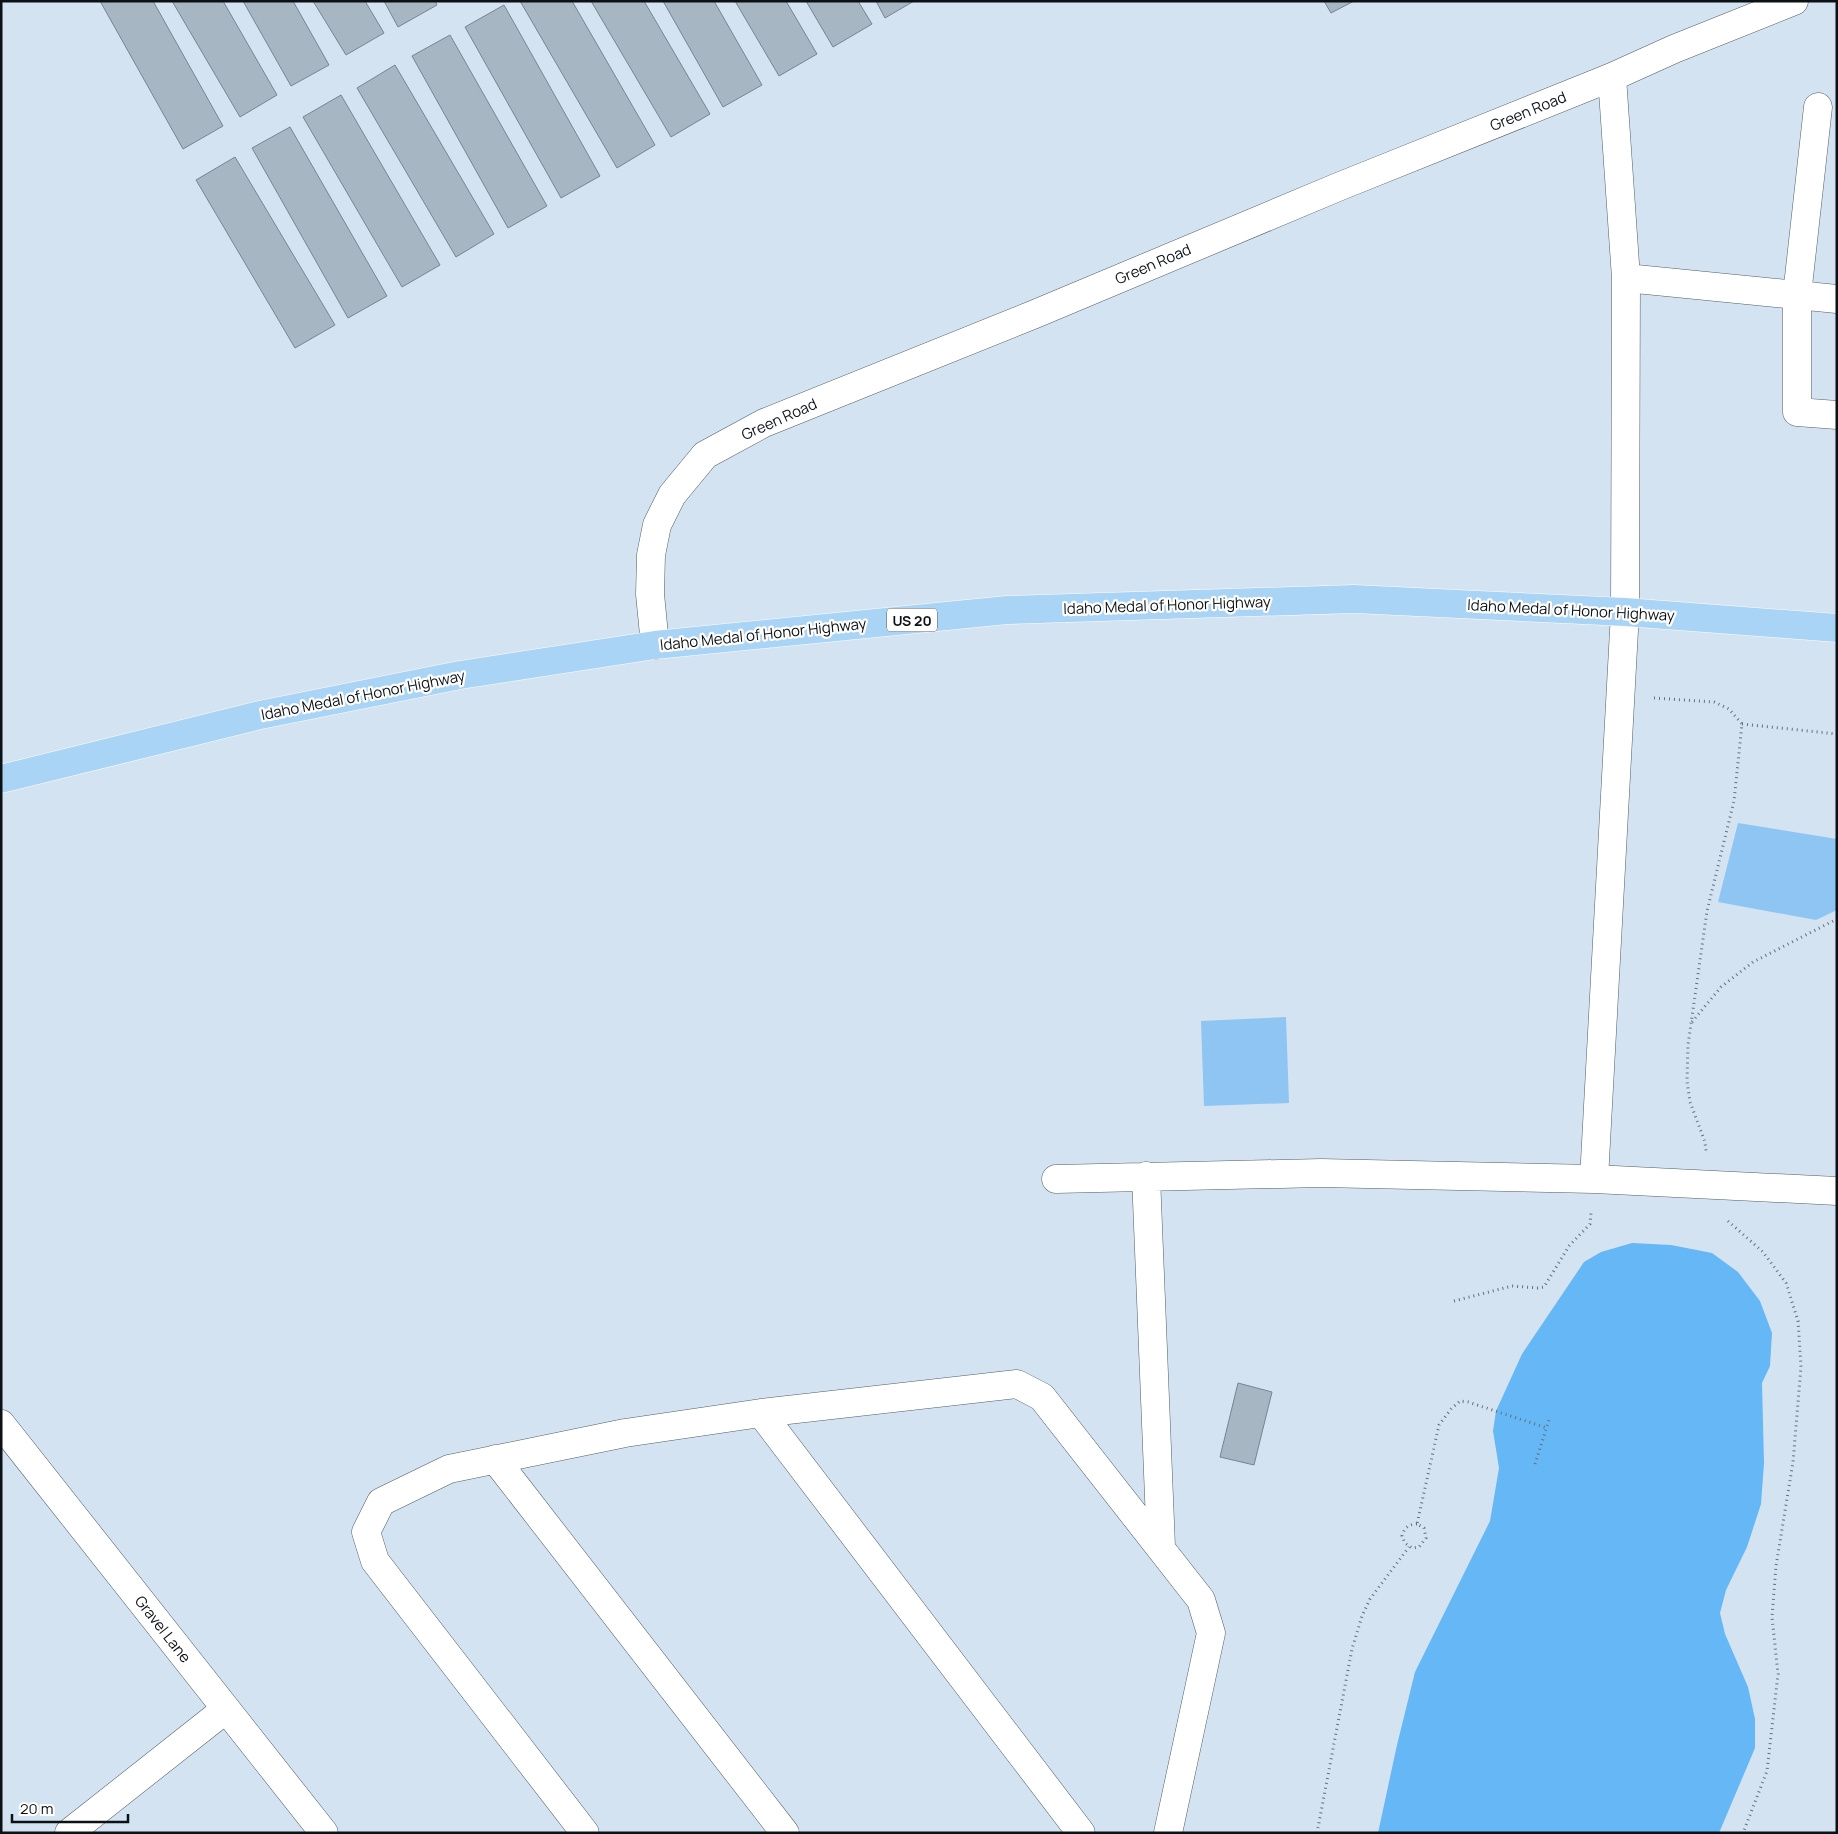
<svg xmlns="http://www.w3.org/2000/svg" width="1838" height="1834" viewBox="0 0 1838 1834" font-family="Manrope,sans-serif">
  <rect width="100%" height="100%" fill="#d4e3f1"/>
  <!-- green -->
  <path fill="#8ec5f3" d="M1738 823 1837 839V910L1816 920 1718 902Z
    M1286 1017 1289 1103 1204 1106 1201 1021Z"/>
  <!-- water -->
  <path fill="#65b7f6" d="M1632 1243 1671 1245 1712 1253 1738 1272 1760 1301 1772 1333 1770 1366 1762 1383 1764 1463 1761 1504 1747 1547 1726 1590 1720 1613 1725 1634 1748 1687 1755 1719V1748L1719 1833H1378L1397 1745 1415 1672 1490 1521 1499 1468 1493 1431 1496 1411 1522 1354 1584 1262 1601 1252Z"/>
  <!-- building -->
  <path fill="#a7b6c3" stroke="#778591" d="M100 1H153L223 126 183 149Z
    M172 1H223L277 95 240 117Z
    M243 1H293L329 65 291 86Z
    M313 1H365L384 33 346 55Z
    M384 1H435L437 5 398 27Z
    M520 1H572L655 145 617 168Z
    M591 1H644L710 114 671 137Z
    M663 1H714L762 85 723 107Z
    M735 1H786L817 54 779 76Z
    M806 1H858L872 24 833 47Z
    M876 1H914L885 18Z
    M1324 1H1354L1331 13Z
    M504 5 600 176 561 198 465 27Z
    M450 35 547 206 508 228 412 56Z
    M395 65 494 234 456 257 357 88Z
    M341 95 440 265 402 287 303 117Z
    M290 127 387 296 348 318 252 148Z
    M235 157 335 325 295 348 196 180Z
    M1238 1383 1272 1392 1254 1465 1220 1457Z"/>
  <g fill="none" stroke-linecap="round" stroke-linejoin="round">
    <defs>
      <path id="minor" d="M1818 107 1797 295V412L1837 415
        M1626 278 1837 299
        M655 645 650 594 651 555 657 525 672 495 705 455 764 423 1035 314 1338 187 1612 77 1674 49 1794 1
        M1146 1176 1161 1547
        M1056 1179 1321 1173 1594 1179 1625 612 1626 278 1612 77
        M1594 1179 1837 1191
        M761 1413 1081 1833
        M1 1424 324 1833
        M495 1459 785 1833
        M69 1833 226 1709
        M585 1833 375 1561 366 1532 381 1502 449 1469 625 1433 761 1413 1017 1384 1042 1397 1201 1600 1211 1633 1168 1833"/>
      <path id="major" d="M1 779 260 715 460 675 655 645 1007 610 1354 599 1625 612 1837 628"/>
    </defs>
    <!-- minor casing -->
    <use href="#minor" stroke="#505d68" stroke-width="29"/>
    <!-- major casing -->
    <use href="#major" stroke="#fff" stroke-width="29"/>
    <!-- path -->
    <path stroke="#667079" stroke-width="3" stroke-dasharray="1 4" stroke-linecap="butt" d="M1654 698 1714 702 1729 709 1742 724 1734 801 1707 911 1688 1045 1687 1081 1690 1102 1705 1142 1706 1151
      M1742 724 1837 734
      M1692 1022 1721 987 1753 962 1837 919
      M1728 1221 1763 1252 1786 1283 1798 1321 1801 1367 1793 1462 1776 1566 1772 1617 1778 1674 1767 1771 1743 1833
      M1454 1301 1512 1286 1538 1288 1544 1287 1569 1246 1590 1224 1591 1213
      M1535 1464 1550 1417
      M1417 1524C1409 1524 1404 1528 1402 1536L1405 1543 1412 1548 1419 1547 1426 1538 1424 1528 1417 1524 1439 1425 1451 1409 1460 1401 1468 1402 1547 1428
      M1317 1833 1352 1649 1362 1616 1370 1599 1409 1547"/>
    <!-- minor -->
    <use href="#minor" stroke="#fff" stroke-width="28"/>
    <!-- major -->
    <use href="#major" stroke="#aad4f5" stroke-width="28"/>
  </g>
  <g text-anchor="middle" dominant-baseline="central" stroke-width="4.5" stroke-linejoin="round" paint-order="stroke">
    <!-- shield labels -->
    <rect fill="#fff" stroke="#55585c" stroke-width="1" x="887" y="608.5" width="50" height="23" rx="4"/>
    <g font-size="14" font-weight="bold" fill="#0c1116">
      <text x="912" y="620">US 20</text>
    </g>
    <!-- street labels -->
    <g font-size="15" fill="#0c1116" stroke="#fff">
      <text transform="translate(1528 111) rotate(-22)">Green Road</text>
      <text transform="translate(1153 264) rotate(-23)">Green Road</text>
      <text transform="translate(779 419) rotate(-24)">Green Road</text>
      <text transform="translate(1167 605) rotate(-2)">Idaho Medal of Honor Highway</text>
      <text transform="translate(1571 610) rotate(3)">Idaho Medal of Honor Highway</text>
      <text transform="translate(763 634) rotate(-6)">Idaho Medal of Honor Highway</text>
      <text transform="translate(363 695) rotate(-11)">Idaho Medal of Honor Highway</text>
      <text transform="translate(163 1629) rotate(52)">Gravel Lane</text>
    </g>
  </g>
  <!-- border -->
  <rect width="1838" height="1834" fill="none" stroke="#0c1116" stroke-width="5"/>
  <!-- scale -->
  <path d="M12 1814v8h116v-8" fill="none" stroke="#0c1116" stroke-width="2.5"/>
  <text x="20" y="1814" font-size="15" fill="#0c1116" stroke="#ffffff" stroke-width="4" paint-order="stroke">20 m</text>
</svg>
